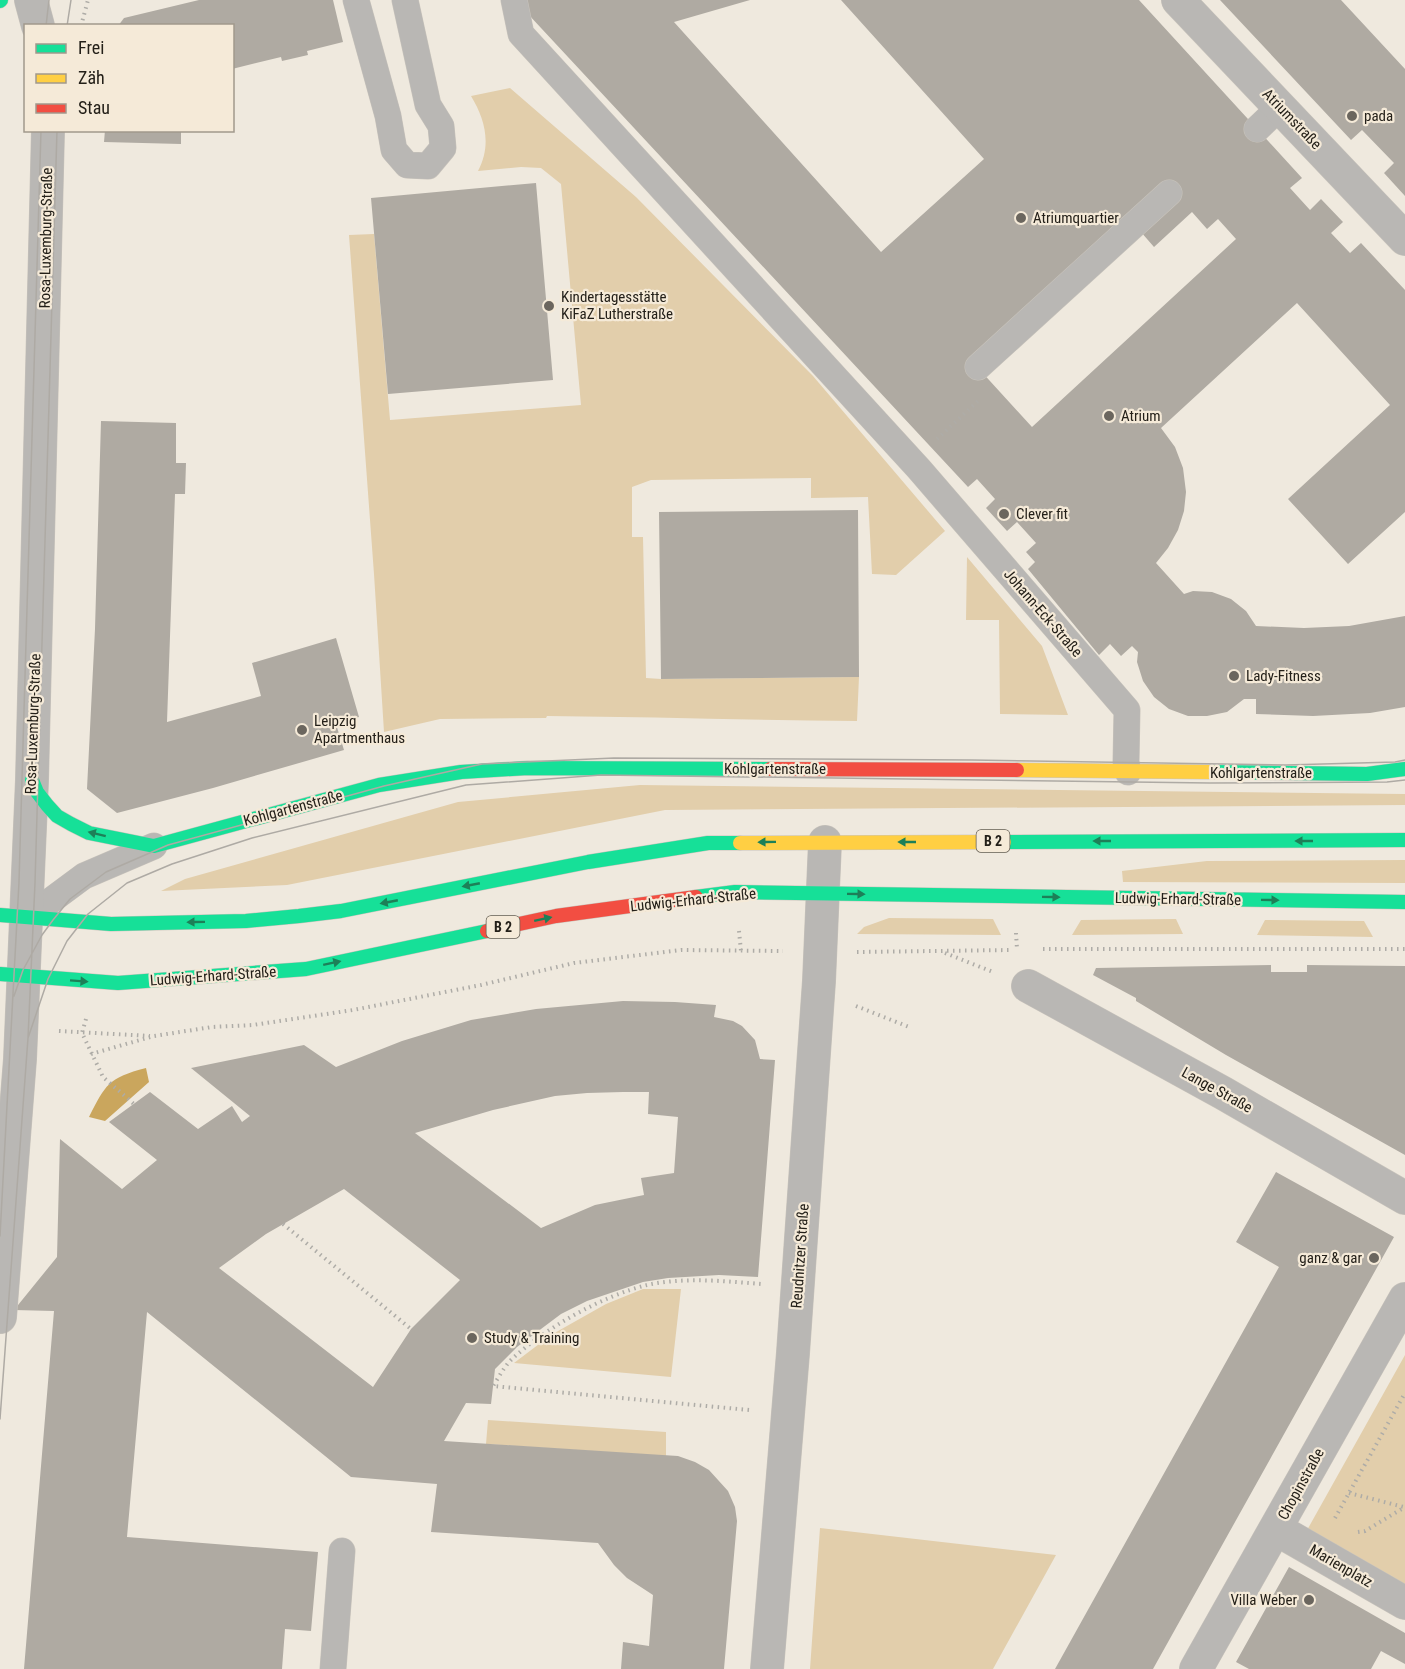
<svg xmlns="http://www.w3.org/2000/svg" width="1405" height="1669" viewBox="0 0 1405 1669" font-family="'Roboto Condensed',sans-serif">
  <rect width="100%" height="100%" fill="#efe9de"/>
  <!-- green -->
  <path fill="#e2ceab" d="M510 88 636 197 813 376 945 531 896 575 872 574 868 497 811 498V478L651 480 632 487V537H643L646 678 661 679 859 677 857 721C753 720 650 717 547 716L546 718 440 719 384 732 374 574 349 235 374 234 390 420 581 405 561 184 541 168 521 167 478 171C492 145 485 119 471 96Z
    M967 557 1042 646 1068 715 1000 714 999 620H966Z
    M640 785 1405 794V805L665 810 287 885 161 891 185 879 458 802Z
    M1405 860V883L1123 882 1122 871 1207 861Z
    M889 918 993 919 1001 935 857 934 864 927Z
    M1176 919 1183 934 1072 935 1081 920Z
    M1265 920 1364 921 1373 937 1257 935Z
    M643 1289H681L671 1377 514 1363 551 1335 606 1304Z
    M1405 1355V1589L1306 1532Z
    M488 1420 666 1432V1456L486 1444Z
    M820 1528 1056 1555 993 1669H810Z"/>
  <!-- water -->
  <path fill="#caa65d" d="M146 1068 149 1082 105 1121 89 1117C106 1084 108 1078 146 1068Z"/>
  <!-- building -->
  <path fill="#afaaa2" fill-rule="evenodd" d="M199 0H333L343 42 307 51 308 55 282 61 281 57 232 69V26H118L124 18Z
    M525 0H750L674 22 881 252 984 159 841 0H1139L1302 178 1290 188 1310 210 1321 199 1343 222 1331 233 1350 253 1361 243 1405 290V512L1348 564 1288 499 1390 405 1297 303 1161 428 1175 447 1183 468 1186 492 1184 511 1178 530 1168 548 1156 563 1184 594 1193 591 1212 592 1231 599 1246 611 1256 626 1304 628 1349 626 1405 616V707L1370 713 1313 716 1256 714V699H1244L1227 712 1207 716H1188L1169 709 1154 697 1143 681 1137 662 1138 652 1132 646 1121 656 1110 644 1099 655 1028 569 1035 562 1026 552 1036 543 1017 522 1007 531 986 508 995 499 977 479 968 487 528 14ZM1192 212 1207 229 1218 219 1236 239 1032 427 969 358 1134 224 1154 247Z
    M1220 0H1341L1405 69V196L1384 173 1394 163 1362 130 1351 140Z
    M105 130H181V144L104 142Z
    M536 183 553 380 388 394 371 198Z
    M101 421 176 423V463H186L185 494H175L167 722 261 696 252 663 336 638 359 717 336 724 344 750 213 788 117 813 87 789 95 629Z
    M858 510 859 677 661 679 659 512Z
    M1271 965V972H1307V965L1405 966V1155L1226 1055 1136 1001V998L1093 975 1096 968Z
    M623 1001 675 1002 716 1005 714 1017 733 1021 742 1026 755 1040 760 1059 775 1060 758 1277 719 1275 668 1278 643 1282 587 1301 561 1314 517 1347 495 1369 491 1404 466 1403 444 1441 678 1456 695 1462 709 1470 728 1491 735 1507 737 1521 724 1669H621L623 1642 649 1646 653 1595 627 1578 614 1565 598 1543 431 1532 437 1484 351 1477 147 1312 127 1537 318 1552 311 1631 285 1629 282 1669H24L54 1311 14 1310 57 1257 60 1139 122 1189 157 1160 109 1122 150 1092 198 1129 232 1106 242 1122 250 1116 191 1068 304 1045 336 1067 402 1041 471 1020 536 1009ZM623 1092H649L648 1114 678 1117 674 1173 641 1178 644 1195 595 1205 541 1228 415 1133 493 1110 555 1096 587 1093ZM344 1189 460 1280 411 1329 373 1387 219 1268 266 1234Z
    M1276 1172 1394 1237 1153 1669H1055L1279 1267 1236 1242Z
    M1289 1567 1405 1633V1664L1381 1651 1371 1669H1249L1236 1662Z"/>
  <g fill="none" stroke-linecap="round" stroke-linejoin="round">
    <defs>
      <path id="lane" d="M356 0 388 116 394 150 407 165 428 166 443 148 441 126 428 105 405 0
        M514 0 521 34 919 469 1127 710 1126 762 1128 772
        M1257 129 1280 107
        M978 367 1169 193
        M26 919 84 876 154 846
        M333 1669 342 1551"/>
      <path id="street" d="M31 0 38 26
        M1178 0 1405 239
        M1028 986 1223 1093 1405 1198
        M0 1317 20 1059 32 780 48 130
        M1276 1529 1405 1603
        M767 1669 793 1353 819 981 825 842
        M1196 1669 1405 1299"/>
      <path id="fast" d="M0 1 1 0
        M1212 772 1367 774 1405 769
        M32 780 37 792 47 805 57 816 71 824 89 833 154 846 379 785 461 772 528 768 770 769
        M1004 842 1405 840
        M696 897 735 892 1405 902
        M0 915 111 924 246 921 299 916 341 911 588 862 708 843H740
        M0 974 118 983 306 969 487 931"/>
      <path id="slow" d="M1017 770 1212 772
        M740 843 1004 842"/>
      <path id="jam" d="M770 769 1017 770
        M487 931 556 916 696 897"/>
    </defs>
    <!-- lane casing -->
    <use href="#lane" stroke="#c9c4bc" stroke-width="27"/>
    <!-- street casing -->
    <use href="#street" stroke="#c9c4bc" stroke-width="34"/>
    <!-- fast casing -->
    <use href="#fast" stroke="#c9c4bc" stroke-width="15"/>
    <!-- slow casing -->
    <use href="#slow" stroke="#c9c4bc" stroke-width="15"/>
    <!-- jam casing -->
    <use href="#jam" stroke="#c9c4bc" stroke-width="15"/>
    <!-- path -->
    <path stroke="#aeaca7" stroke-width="4" stroke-dasharray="1.5 4.5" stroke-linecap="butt" d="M81 26 88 0
      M937 439 978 401
      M739 931 741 951
      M1016 933 1017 949
      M1043 949H1405
      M857 952 1011 950
      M945 953 993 972
      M856 1006 909 1027
      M86 1019 82 1033 103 1077 134 1104
      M59 1031 150 1036
      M91 1054 154 1036 212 1027 253 1025 353 1010 481 985 574 963 681 950 783 951
      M283 1224 411 1329
      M749 1410 493 1386C499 1377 504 1367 511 1360 545 1328 602 1296 647 1285 683 1277 724 1281 761 1284
      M1349 1493 1404 1507
      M1335 1518 1405 1393
      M1358 1532 1365 1531 1405 1507"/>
    <!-- lane -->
    <use href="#lane" stroke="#b9b7b4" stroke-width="26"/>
    <!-- street -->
    <use href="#street" stroke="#b9b7b4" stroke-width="33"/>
    <!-- fast -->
    <use href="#fast" stroke="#16e098" stroke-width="14"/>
    <!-- slow -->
    <use href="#slow" stroke="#ffcf43" stroke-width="14"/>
    <!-- jam -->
    <use href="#jam" stroke="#f24e42" stroke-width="14"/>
    <!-- tram -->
    <path stroke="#aeaaa4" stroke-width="1.5" d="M46 26 49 0
      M67 26 71 0
      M14 996 23 970 42 935 53 920 70 899 106 872 168 845 384 786 482 764 614 758 972 760 1286 765 1395 762 1405 760
      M28 1038 48 979 67 941 88 914 127 883 172 864 252 838 466 785 601 775 1210 783 1387 782 1405 780
      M0 1236 19 882 41 130
      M0 1419 28 1038 35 883 57 130"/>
  </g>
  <!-- one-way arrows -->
  <defs><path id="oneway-solid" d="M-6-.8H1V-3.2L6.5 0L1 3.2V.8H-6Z" transform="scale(1.5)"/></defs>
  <g fill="#1d8058">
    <use href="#oneway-solid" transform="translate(97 834) rotate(-166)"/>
    <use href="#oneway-solid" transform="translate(1102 841) rotate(180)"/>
    <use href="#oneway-solid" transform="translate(1304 841) rotate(180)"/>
    <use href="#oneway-solid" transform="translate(767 842) rotate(179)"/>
    <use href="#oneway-solid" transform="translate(907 842) rotate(180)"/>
    <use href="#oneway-solid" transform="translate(471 885) rotate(169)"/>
    <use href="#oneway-solid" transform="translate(856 894) rotate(1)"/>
    <use href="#oneway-solid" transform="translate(1051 897) rotate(1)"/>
    <use href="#oneway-solid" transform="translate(1270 900) rotate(1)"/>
    <use href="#oneway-solid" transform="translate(389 902) rotate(169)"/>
    <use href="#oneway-solid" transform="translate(543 919) rotate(-12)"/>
    <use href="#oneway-solid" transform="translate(196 922) rotate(179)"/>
    <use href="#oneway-solid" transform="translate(332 963) rotate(-12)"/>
    <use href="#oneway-solid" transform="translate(79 981) rotate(4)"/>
  </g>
  <!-- markers -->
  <g fill="#6b665e" stroke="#f5ead8" stroke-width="2">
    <circle cx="1352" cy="116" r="6"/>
    <circle cx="1021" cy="218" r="6"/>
    <circle cx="549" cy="306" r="6"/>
    <circle cx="1109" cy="416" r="6"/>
    <circle cx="1004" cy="514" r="6"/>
    <circle cx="1234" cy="676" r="6"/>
    <circle cx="302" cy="730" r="6"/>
    <circle cx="1374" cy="1258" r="6"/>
    <circle cx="472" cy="1338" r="6"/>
    <circle cx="1309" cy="1600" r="6"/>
  </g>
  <g text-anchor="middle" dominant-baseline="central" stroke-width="4.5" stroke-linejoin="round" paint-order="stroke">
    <!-- shield labels -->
    <g fill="#f5ead8" stroke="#635d52" stroke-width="1.5">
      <rect x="976.5" y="830" width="33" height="22" rx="4.5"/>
      <rect x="486.5" y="916" width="33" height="22" rx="4.5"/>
    </g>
    <g font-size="14" font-weight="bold" fill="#242019">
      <text x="993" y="841">B 2</text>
      <text x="503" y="927">B 2</text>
    </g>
    <!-- poi labels -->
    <g font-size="15" fill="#242019" stroke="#f5ead8" text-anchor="start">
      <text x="1364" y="116">pada</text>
      <text x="1033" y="218">Atriumquartier</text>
      <text x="561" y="297">Kindertagesstätte<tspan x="561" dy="17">KiFaZ Lutherstraße</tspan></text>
      <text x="1121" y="416">Atrium</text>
      <text x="1016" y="514">Clever fit</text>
      <text x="1246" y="676">Lady-Fitness</text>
      <text x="314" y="721">Leipzig<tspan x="314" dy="17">Apartmenthaus</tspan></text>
      <text x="1362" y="1258" text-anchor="end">ganz &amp; gar</text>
      <text x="484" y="1338">Study &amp; Training</text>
      <text x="1297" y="1600" text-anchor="end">Villa Weber</text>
    </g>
    <!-- street labels -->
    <g font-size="15" fill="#242019" stroke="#f5ead8">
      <text transform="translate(1292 119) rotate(46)">Atriumstraße</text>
      <text transform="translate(46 238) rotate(-89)">Rosa-Luxemburg-Straße</text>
      <text transform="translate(1043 613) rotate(49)">Johann-Eck-Straße</text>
      <text transform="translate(33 724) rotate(-88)">Rosa-Luxemburg-Straße</text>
      <text x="775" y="769">Kohlgartenstraße</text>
      <text x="1261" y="773">Kohlgartenstraße</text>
      <text transform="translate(293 808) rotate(-15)">Kohlgartenstraße</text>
      <text transform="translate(1178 899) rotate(1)">Ludwig-Erhard-Straße</text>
      <text transform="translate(693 900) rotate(-6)">Ludwig-Erhard-Straße</text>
      <text transform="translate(213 976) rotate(-4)">Ludwig-Erhard-Straße</text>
      <text transform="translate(1217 1090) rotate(29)">Lange Straße</text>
      <text transform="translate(800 1256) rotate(-86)">Reudnitzer Straße</text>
      <text transform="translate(1301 1484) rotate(-61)">Chopinstraße</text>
      <text transform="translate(1341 1566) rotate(30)">Marienplatz</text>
    </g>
  </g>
  <!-- legend -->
  <rect x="24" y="24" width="210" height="108" fill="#f5ead8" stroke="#a1998c" stroke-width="1.5"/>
  <rect x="36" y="44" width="30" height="9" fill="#16e098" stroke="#a1998c" stroke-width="1.5"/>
  <text x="78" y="54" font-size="18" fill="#242019">Frei</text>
  <rect x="36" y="74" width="30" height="9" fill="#ffcf43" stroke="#a1998c" stroke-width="1.5"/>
  <text x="78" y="84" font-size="18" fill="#242019">Zäh</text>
  <rect x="36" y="104" width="30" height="9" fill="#f24e42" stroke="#a1998c" stroke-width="1.5"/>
  <text x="78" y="114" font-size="18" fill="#242019">Stau</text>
</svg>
